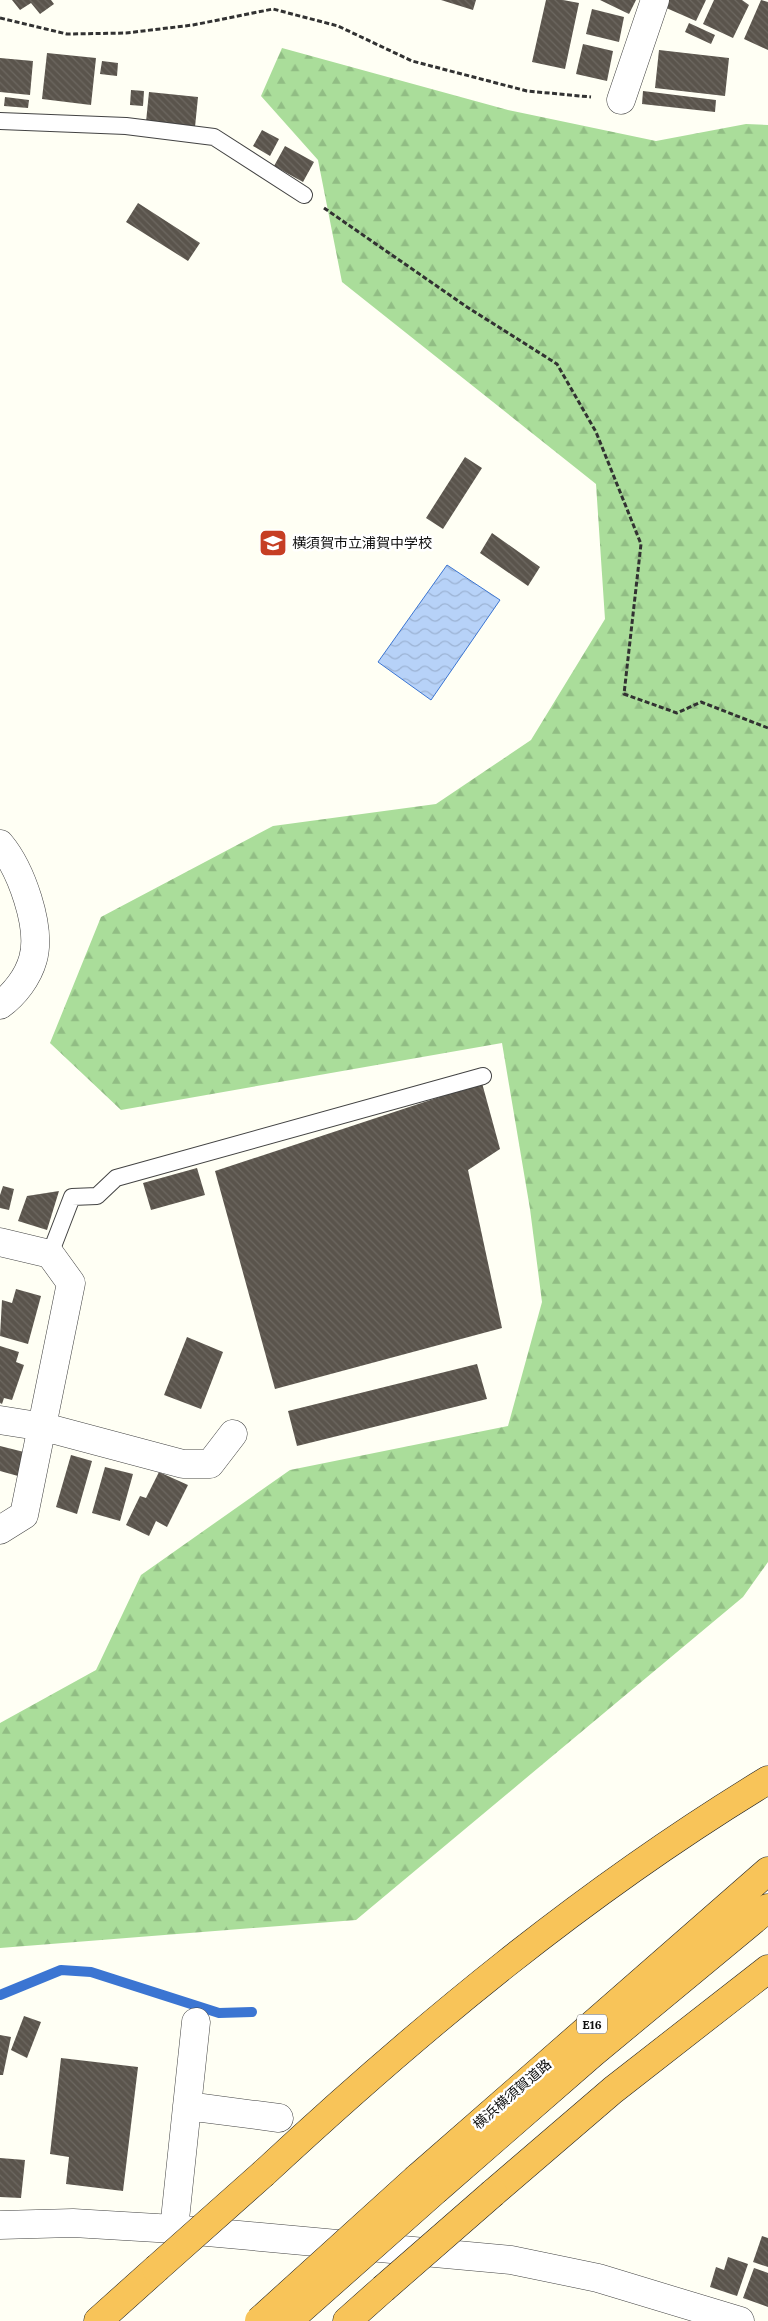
<svg xmlns="http://www.w3.org/2000/svg" width="768" height="2321" viewBox="0 0 768 2321" font-family="Lora,'Noto Sans JP',serif">
  <defs>
    <pattern id="forest-firs" width="22" height="20" patternUnits="userSpaceOnUse" patternTransform="scale(1.25)"><rect width="22" height="20" fill="#aadd9a"/><path d="M5 1l3.5 6h-7zM16 11l3.5 6h-7z" fill="#91bd84"/></pattern>
    <pattern id="water-waves" width="16" height="10" patternUnits="userSpaceOnUse" patternTransform="scale(1.25)"><rect width="16" height="10" fill="#b7d2f8"/><path d="M0 5q4-4 8 0t8 0" fill="none" stroke="#9cb3d4"/></pattern>
    <pattern id="building-back-hatch" width="6" height="6" patternUnits="userSpaceOnUse" patternTransform="scale(1.25)"><rect width="6" height="6" fill="#5a544c"/><path d="M-1 5l2 2M0 0l6 6M5-1l2 2" fill="none" stroke="#6d6861"/></pattern>
  </defs>
  <rect width="100%" height="100%" fill="#fffff4"/>
  <!-- forest -->
  <path fill="url(#forest-firs)" d="M282 48 508 110 656 141 746 124 768 125V1562L743 1597 356 1920 0 1948V1723L96 1670 141 1575 290 1470 508 1426 542 1302 530 1209 502 1043 121 1110 50 1043 101 917 273 826 436 804 531 740 605 619 596 484 342 282 318 160 261 96Z"/>
  <!-- water -->
  <path fill="url(#water-waves)" stroke="#3b75d2" d="M447 565 500 600 431 700 378 662Z"/>
  <g fill="none" stroke-linecap="round" stroke-linejoin="round">
    <!-- stream -->
    <path stroke="#3b75d2" stroke-width="10" d="M0 1995 61 1970 91 1972 219 2013 252 2012"/>
  </g>
  <!-- building -->
  <path fill="url(#building-back-hatch)" d="M12 0H51L54 4 40 14 31 3 20 10Z
    M441 0H476L473 10Z
    M546 0H563L579 3 565 69 532 62Z
    M600 0H636L629 14Z
    M667 0H706L696 21 664 7Z
    M714 0H742L749 5 733 38 703 24Z
    M761 0 768 2V50L744 39Z
    M592 9 624 17 619 42 586 34Z
    M689 23 715 35 711 44 685 32Z
    M583 44 613 51 607 81 576 74Z
    M659 50 729 58 725 96 655 88Z
    M47 53 96 58 91 105 42 99Z
    M0 58 33 61 30 95 0 92Z
    M102 61 118 63 117 76 100 74Z
    M131 90 144 91 143 106 130 105Z
    M643 91 716 100 715 112 642 104Z
    M149 92 198 97 195 127 146 122Z
    M5 97 29 100 28 108 4 106Z
    M262 130 279 139 270 156 253 146Z
    M285 146 314 162 303 182 274 166Z
    M138 203 200 243 188 261 126 222Z
    M465 457 482 468 443 529 426 518Z
    M492 533 540 567 528 586 480 553Z
    M482 1083 500 1149 468 1170 502 1328 275 1389 215 1171Z
    M197 1168 205 1195 151 1210 143 1183Z
    M3 1186 14 1189 9 1210 0 1208V1195Z
    M59 1191 47 1230 18 1221 27 1196Z
    M16 1289 41 1296 28 1344 0 1336 2 1300 12 1303Z
    M187 1337 223 1352 201 1409 164 1395Z
    M0 1346 19 1352 16 1362 24 1365 12 1400 4 1398 2 1404 0 1403Z
    M477 1364 487 1399 297 1446 288 1411Z
    M0 1446 24 1452 18 1476 0 1471Z
    M71 1455 92 1461 77 1514 56 1507Z
    M105 1467 133 1474 120 1521 92 1513Z
    M159 1472 188 1485 167 1527 156 1521 149 1536 126 1525 140 1496 146 1498Z
    M24 2016 41 2022 27 2058 11 2050Z
    M0 2035 11 2037 3 2075H0Z
    M61 2058 138 2067 123 2191 66 2184 69 2157 50 2154Z
    M0 2158 25 2160 21 2198 0 2197Z
    M762 2236 768 2238V2267L753 2262Z
    M728 2257 748 2264 737 2296 710 2287 716 2267 724 2270Z
    M754 2268 768 2273V2307L743 2298Z"/>
  <g fill="none" stroke-linecap="round" stroke-linejoin="round">
    <defs>
      <path id="service" d="M0 121 126 126 214 137 304 195
        M50 1254 72 1197 97 1196 116 1178 483 1076"/>
      <path id="minor" d="M621 100 655 0
        M0 844C21 869 42 927 33 959 28 977 15 994 0 1005
        M0 1242 50 1254 71 1283 24 1515 0 1530
        M0 1420 44 1427 183 1464H210L233 1434
        M187 2106 279 2118
        M0 2225 73 2223 174 2229 511 2260 598 2278 740 2321
        M174 2229 196 2022"/>
      <path id="motorway" d="M264 2173C420 2028 585 1891 768 1780
        M417 2178 768 1871
        M437 2189 593 2053 768 1908
        M493 2193 613 2090 768 1969
        M98 2321 156 2269
        M347 2321 383 2289"/>
    </defs>
    <!-- service casing -->
    <use href="#service" stroke="#434343" stroke-width="18"/>
    <!-- minor casing -->
    <use href="#minor" stroke="#434343" stroke-width="29"/>
    <!-- motorway casing -->
    <use href="#motorway" stroke="#212121" stroke-width="29"/>
    <!-- path -->
    <path stroke="#323232" stroke-width="3" stroke-dasharray="5 2.5" stroke-linecap="butt" d="M0 18 67 34 126 33 193 25 273 9 338 26 412 61 527 91 591 97
      M324 208 467 307 557 364 596 432 641 544 624 694 677 713 701 702 768 728"/>
    <!-- service -->
    <use href="#service" stroke="#fff" stroke-width="16"/>
    <!-- minor -->
    <use href="#minor" stroke="#fff" stroke-width="28"/>
    <!-- motorway -->
    <use href="#motorway" stroke="#f8c459" stroke-width="28"/>
    <defs>
      <path id="motorway-bridge" d="M156 2269 264 2173
        M383 2289 493 2193
        M259 2321 417 2178
        M288 2321 437 2189"/>
    </defs>
    <!-- motorway-bridge casing -->
    <use href="#motorway-bridge" stroke="#212121" stroke-width="29" stroke-linecap="butt"/>
    <!-- motorway-bridge -->
    <use href="#motorway-bridge" stroke="#f8c459" stroke-width="28"/>
  </g>
  <!-- icons -->
  <defs>
    <symbol id="school-square" viewBox="-11 -11 22 22"><rect x="-9" y="-9" width="18" height="18" rx="4" fill="#c63e23" stroke="#fff"/><path d="M0-5L7-2L0 1L-7-2ZM-4 1L0 2.5L4 1V4Q0 6-4 4Z" fill="#fff"/></symbol>
  </defs>
  <g fill-rule="evenodd">
    <use href="#school-square" x="257" y="527" width="32" height="32"/>
  </g>
  <g text-anchor="middle" dominant-baseline="central" stroke-width="5" stroke-linejoin="round" paint-order="stroke">
    <!-- shield labels -->
    <rect fill="#fff" stroke="#585858" stroke-width="1" x="577" y="2014.5" width="30" height="19" rx="4"/>
    <g font-size="12" font-weight="bold" fill="#101010">
      <text x="592" y="2024">E16</text>
    </g>
    <!-- poi labels -->
    <g font-size="14" fill="#101010" stroke="#fff" text-anchor="start">
      <text x="292" y="543">横須賀市立浦賀中学校</text>
    </g>
    <!-- street labels -->
    <g font-size="14" fill="#101010" stroke="#fff">
      <text transform="translate(512 2094) rotate(-41)">横浜横須賀道路</text>
    </g>
  </g>
</svg>
